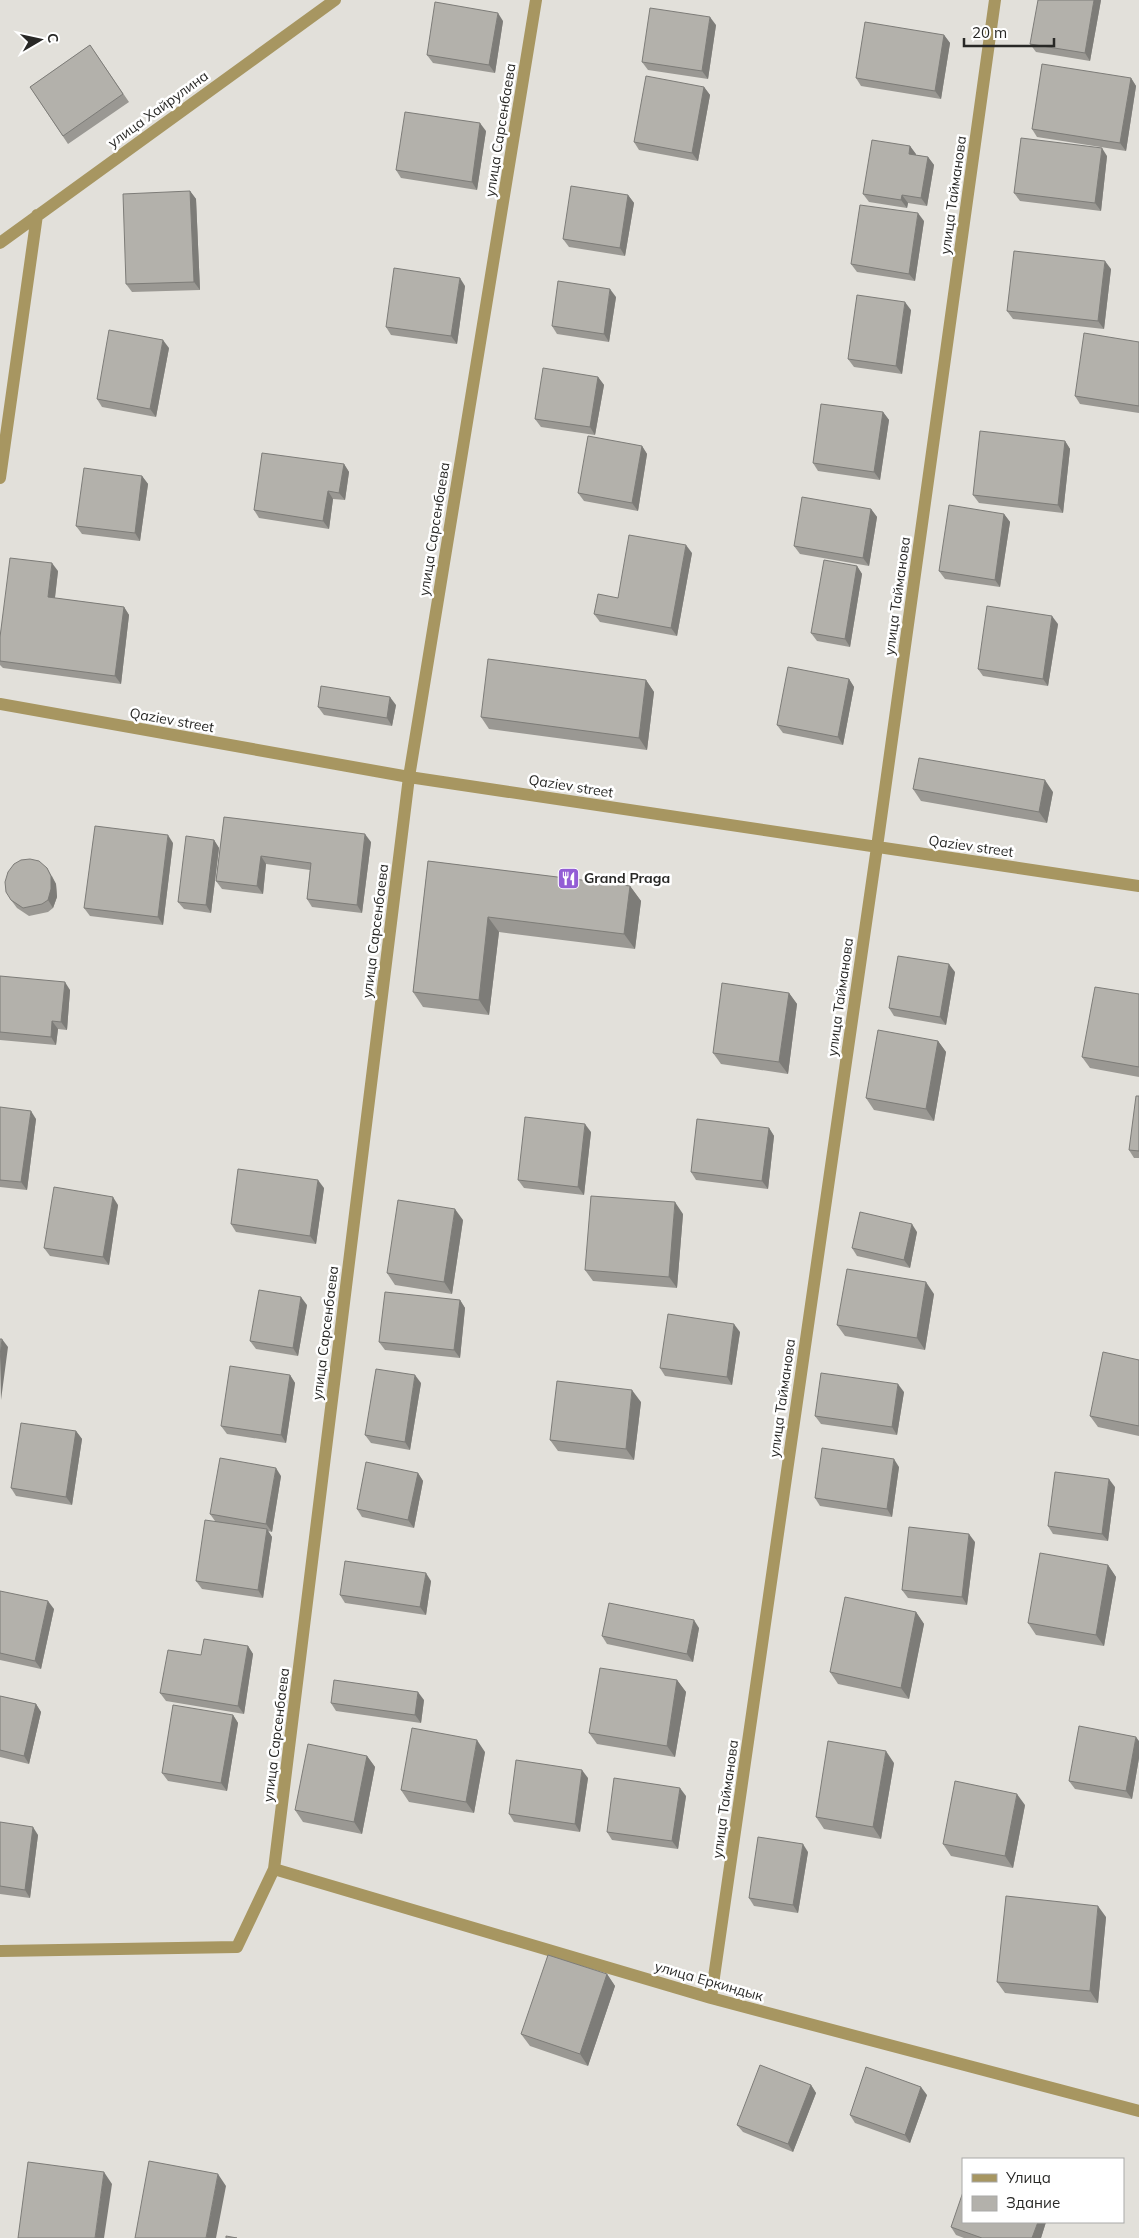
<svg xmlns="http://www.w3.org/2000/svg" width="1139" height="2238" viewBox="0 0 1139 2238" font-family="Mulish,sans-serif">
  <rect width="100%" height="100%" fill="#e2e0da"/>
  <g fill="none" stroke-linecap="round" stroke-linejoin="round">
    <!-- minor -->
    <path stroke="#a79661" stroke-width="12" d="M0 243 335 0
      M0 478 37 215
      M0 704 409 777 1139 886
      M274 1869 711 1998 1139 2111
      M0 1951 237 1947 274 1869 409 777 536 0
      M711 1998 877 847 995 0"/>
  </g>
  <!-- wall -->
  <path fill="#9a9893" d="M1101 0 1090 61 1036 52 1030 44Z
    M503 21 495 73 433 63 427 55Z
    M716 25 708 79 648 70 642 62Z
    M944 35 950 43 941 99 861 86 856 78Z
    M90 45 129 102 68 144 30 87Z
    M1131 78 1136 86 1126 151 1037 137 1032 129Z
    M704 87 710 95 698 161 639 150 634 142Z
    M486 131 477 190 401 178 396 170Z
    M910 146 916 155 928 157 934 165 927 206 908 203 907 208 869 202 863 194Z
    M1107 156 1101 211 1020 201 1014 193Z
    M190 191 196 199 200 290 132 292 126 284Z
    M628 195 634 203 625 256 569 247 563 239Z
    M924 221 915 281 857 272 851 264Z
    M1111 269 1104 329 1013 319 1007 311Z
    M465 286 457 344 391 335 386 327Z
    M616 297 609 342 557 334 552 326Z
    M911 310 902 374 854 367 848 359Z
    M1139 342V413L1080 404 1075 396Z
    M169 348 156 417 102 407 97 399Z
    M598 377 604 385 595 435 541 427 535 419Z
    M883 412 889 420 880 480 818 471 813 463Z
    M1065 441 1070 449 1063 513 979 503 973 495Z
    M642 446 647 454 638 511 584 501 578 493Z
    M344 464 349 472 345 500 333 499 329 529 259 518 254 510Z
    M142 476 148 484 140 541 82 534 76 526Z
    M871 509 877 517 869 566 800 554 794 546Z
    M1004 514 1010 522 1000 587 945 579 939 571Z
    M692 553 677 636 600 622 594 614 618 598Z
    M857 566 862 574 850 647 817 641 811 633Z
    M58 571 55 598 124 607 129 615 121 684 3 668 0 665V637Z
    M1058 624 1048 686 983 676 978 669Z
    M849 679 854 687 843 745 783 733 777 725Z
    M646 680 654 692 647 750 489 729 481 717Z
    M396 705 392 726 324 715 318 707Z
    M913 789 1053 792 1047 823 921 801Z
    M224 817 371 842 362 913 312 907 307 899 310 870 266 864 263 894 222 889 216 881Z
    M214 840 219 848 211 913 184 909 178 902Z
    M173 843 163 925 90 916 84 908Z
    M428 861 630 886 641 901 635 949 499 932 489 1015 423 1007 413 992Z
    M52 876 56 884 57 897 53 908 48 912 29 916 17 908 11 900Z
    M955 972 946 1025 894 1016 889 1008Z
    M0 976 70 990 67 1030 58 1029 56 1045 0 1040Z
    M789 993 797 1004 788 1074 721 1064 713 1053Z
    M1139 994V1077L1090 1068 1082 1057Z
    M938 1041 946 1052 934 1121 874 1110 866 1098Z
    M1139 1096V1158H1134L1129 1150Z
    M0 1107 36 1119 27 1190 0 1187Z
    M769 1128 774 1136 768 1189 696 1180 691 1172Z
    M591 1132 584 1195 524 1188 518 1180Z
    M324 1188 316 1244 236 1232 231 1224Z
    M118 1205 109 1265 50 1256 44 1248Z
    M683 1214 677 1288 593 1281 585 1270Z
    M463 1220 452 1294 395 1285 387 1273Z
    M917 1232 910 1268 857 1256 852 1248Z
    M934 1294 925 1350 845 1336 837 1325Z
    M460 1300 465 1308 460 1358 385 1350 379 1342Z
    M307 1305 298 1356 256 1349 250 1341Z
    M740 1332 732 1385 665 1376 660 1368Z
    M1139 1360V1436L1098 1427 1090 1416Z
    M290 1375 295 1383 286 1443 227 1434 221 1426Z
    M421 1383 410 1450 371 1443 365 1435Z
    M904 1392 897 1435 821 1424 815 1416Z
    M641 1402 634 1460 558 1451 550 1440Z
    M76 1431 82 1439 72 1505 16 1496 11 1488Z
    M899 1467 892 1517 820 1506 815 1498Z
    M418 1473 423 1481 414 1528 362 1517 357 1509Z
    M281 1476 272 1532 268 1531 272 1537 263 1598 202 1589 196 1581 215 1521 210 1514Z
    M1115 1487 1108 1541 1053 1534 1048 1526Z
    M975 1542 967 1605 908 1598 902 1590Z
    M1108 1565 1116 1577 1104 1646 1036 1635 1028 1623Z
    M431 1581 426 1615 345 1603 340 1595Z
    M0 1591 54 1609 41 1669 0 1660Z
    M916 1612 924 1624 909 1699 838 1684 830 1672Z
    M699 1628 693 1662 607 1644 602 1636Z
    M248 1646 253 1654 244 1714 166 1701 160 1693 201 1655Z
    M677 1680 686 1692 675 1757 597 1744 589 1733Z
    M0 1696 36 1704 41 1712 29 1764 0 1757Z
    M424 1700 421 1723 336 1711 331 1703Z
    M233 1715 238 1723 227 1791 168 1781 162 1773Z
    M1139 1741V1758L1132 1799 1075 1789 1069 1781Z
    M485 1752 474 1813 409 1802 401 1790Z
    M367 1756 375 1767 362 1834 303 1822 295 1810Z
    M894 1763 881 1839 824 1829 816 1817Z
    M588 1778 580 1832 514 1822 509 1814Z
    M686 1796 678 1849 612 1840 607 1832Z
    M1025 1805 1013 1868 951 1856 943 1844Z
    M0 1822 38 1835 30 1898 0 1894Z
    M808 1852 798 1913 754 1906 749 1898Z
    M1106 1917 1098 2003 1005 1993 997 1982Z
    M607 1974 615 1986 588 2066 530 2046 521 2034Z
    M811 2085 816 2093 793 2152 743 2132 737 2125Z
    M927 2095 910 2143 855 2123 850 2115Z
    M1046 2222 1041 2238H964L956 2235 951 2227Z"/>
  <!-- shaded-wall -->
  <path fill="#7d7c78" d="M1094 0H1101L1090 61 1085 53Z
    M498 13 503 21 495 73 489 65Z
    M710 17 716 25 708 79 702 71Z
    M944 35 950 43 941 99 935 91Z
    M1131 78 1136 86 1126 151 1120 143Z
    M704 87 710 95 698 161 692 153Z
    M480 123 486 131 477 190 472 182Z
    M910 146 916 154 914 162 909 154Z
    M1102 148 1107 156 1101 211 1095 203Z
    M928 157 934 165 927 206 921 198Z
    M190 191 196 199 200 290 194 282Z
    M628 195 634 203 625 256 620 248Z
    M902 195 908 203 907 208 901 200Z
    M918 213 924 221 915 281 909 274Z
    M1105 261 1111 269 1104 329 1098 321Z
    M460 278 465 286 457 344 451 336Z
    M610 289 616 297 609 342 604 334Z
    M905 302 911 310 902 374 896 366Z
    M163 340 169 348 156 417 150 409Z
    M598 377 604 385 595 435 590 427Z
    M883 412 889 420 880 480 874 472Z
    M1065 441 1070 449 1063 513 1058 505Z
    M642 446 647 454 638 511 632 503Z
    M344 464 349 472 345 500 339 493Z
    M142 476 148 484 140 541 135 533Z
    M328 491 333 499 329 529 323 521Z
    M871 509 877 517 869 566 863 558Z
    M1004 514 1010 522 1000 587 995 580Z
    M686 545 692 553 677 636 671 628Z
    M52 563 58 571 54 605 48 597Z
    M857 566 862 574 850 647 845 639Z
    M124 607 129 615 121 684 115 676Z
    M1052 616 1058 624 1048 686 1043 679Z
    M849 679 854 687 843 745 838 737Z
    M646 680 654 692 647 750 639 738Z
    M390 697 396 705 392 726 387 718Z
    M1045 780 1053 792 1047 823 1039 812Z
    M365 834 371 842 362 913 357 905Z
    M168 835 173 843 163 925 158 917Z
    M214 840 219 848 211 913 206 905Z
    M261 856 266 864 263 894 257 886Z
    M47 868 56 884 57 897 53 908 48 900Z
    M630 886 641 901 635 949 624 934Z
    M488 917 499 932 489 1015 479 1000Z
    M949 964 955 972 946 1025 940 1017Z
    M65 982 70 990 67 1030 61 1022Z
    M789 993 797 1004 788 1074 779 1062Z
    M52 1021 58 1029 56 1045 51 1037Z
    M938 1041 946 1052 934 1121 926 1109Z
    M31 1111 36 1119 27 1190 21 1182Z
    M585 1124 591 1132 584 1195 578 1187Z
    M769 1128 774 1136 768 1189 762 1181Z
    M318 1180 324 1188 316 1244 310 1236Z
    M113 1197 118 1205 109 1265 103 1257Z
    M675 1202 683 1214 677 1288 669 1277Z
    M455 1209 463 1220 452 1294 444 1282Z
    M912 1224 917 1232 910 1268 904 1260Z
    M926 1282 934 1294 925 1350 917 1338Z
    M301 1297 307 1305 298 1356 293 1348Z
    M460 1300 465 1308 460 1358 454 1350Z
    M734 1324 740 1332 732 1385 727 1377Z
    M2 1339 8 1347 1 1400 0 1356Z
    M290 1375 295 1383 286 1443 281 1435Z
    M415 1375 421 1383 410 1450 405 1442Z
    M898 1384 904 1392 897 1435 892 1427Z
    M632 1390 641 1402 634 1460 626 1449Z
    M76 1431 82 1439 72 1505 66 1497Z
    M894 1459 899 1467 892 1517 887 1509Z
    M276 1468 281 1476 272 1532 266 1524Z
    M418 1473 423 1481 414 1528 408 1520Z
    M1109 1479 1115 1487 1108 1541 1102 1534Z
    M267 1529 272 1537 263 1598 258 1590Z
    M969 1534 975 1542 967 1605 962 1597Z
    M1108 1565 1116 1577 1104 1646 1096 1635Z
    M426 1573 431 1581 426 1615 420 1607Z
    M48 1601 54 1609 41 1669 35 1661Z
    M916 1612 924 1624 909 1699 901 1688Z
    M694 1620 699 1628 693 1662 687 1654Z
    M248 1646 253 1654 244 1714 238 1706Z
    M677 1680 686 1692 675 1757 667 1746Z
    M418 1692 424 1700 421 1723 415 1715Z
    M36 1704 41 1712 29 1764 24 1756Z
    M233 1715 238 1723 227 1791 221 1783Z
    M1136 1737 1139 1741V1758L1132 1799 1126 1791Z
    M477 1740 485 1752 474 1813 466 1802Z
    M886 1751 894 1763 881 1839 873 1827Z
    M367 1756 375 1767 362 1834 354 1822Z
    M582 1770 588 1778 580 1832 575 1824Z
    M680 1788 686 1796 678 1849 672 1841Z
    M1017 1794 1025 1805 1013 1868 1005 1856Z
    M33 1827 38 1835 30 1898 25 1890Z
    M803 1844 808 1852 798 1913 793 1905Z
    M1098 1906 1106 1917 1098 2003 1090 1991Z
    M607 1974 615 1986 588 2066 580 2054Z
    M811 2085 816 2093 793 2152 788 2144Z
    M921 2087 927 2095 910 2143 905 2135Z
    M104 2172 112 2184 104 2238H95Z
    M218 2174 226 2186 216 2238H206Z
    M1038 2222H1046L1041 2238H1032Z"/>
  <!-- building -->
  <path fill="#b3b1ab" stroke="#7d7c78" d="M1038 0H1094L1085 53 1030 44Z
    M435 2 498 13 489 65 427 55Z
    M650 8 710 17 702 71 642 62Z
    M865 22 944 35 935 91 856 78Z
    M90 45 123 94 63 136 30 87Z
    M1042 64 1131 78 1120 143 1032 129Z
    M646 76 704 87 692 153 634 142Z
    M405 112 480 123 472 182 396 170Z
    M1021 138 1102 148 1095 203 1014 193Z
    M872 140 910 146 909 154 928 157 921 198 902 195 901 200 863 194Z
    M571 186 628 195 620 248 563 239Z
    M190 191 194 282 126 284 123 194Z
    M860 205 918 213 909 274 851 264Z
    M1014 251 1105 261 1098 321 1007 311Z
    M394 268 460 278 451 336 386 327Z
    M558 281 610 289 604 334 552 326Z
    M857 295 905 302 896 366 848 359Z
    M109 330 163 340 150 409 97 399Z
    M1084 333 1139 342V406L1075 396Z
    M543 368 598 377 590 427 535 419Z
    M821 404 883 412 874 472 813 463Z
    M980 431 1065 441 1058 505 973 495Z
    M588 436 642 446 632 503 578 493Z
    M262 453 344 464 339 493 328 491 323 521 254 510Z
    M84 468 142 476 135 533 76 526Z
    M802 497 871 509 863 558 794 546Z
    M949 505 1004 514 995 580 939 571Z
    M629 535 686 545 671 628 594 614 598 594 618 598Z
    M10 558 52 563 48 597 124 607 115 676 0 661V637Z
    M824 560 857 566 845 639 811 633Z
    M987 606 1052 616 1043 679 978 669Z
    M488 659 646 680 639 738 481 717Z
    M788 667 849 679 838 737 777 725Z
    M321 686 390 697 387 718 318 707Z
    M919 758 1045 780 1039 812 913 789Z
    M224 817 365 834 357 905 307 899 311 863 261 856 257 886 216 881Z
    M95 826 168 835 158 917 84 908Z
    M186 836 214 840 206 905 178 902Z
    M30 859 39 861 47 868 51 876V889L48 900 42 904 23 908 11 900 6 892 5 882 8 872 14 864 21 860Z
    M428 861 630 886 624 934 488 917 479 1000 413 992Z
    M898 956 949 964 940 1017 889 1008Z
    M0 976 65 982 61 1022 52 1021 51 1037 0 1032Z
    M722 983 789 993 779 1062 713 1053Z
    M1095 987 1139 994V1067L1082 1057Z
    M878 1030 938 1041 926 1109 866 1098Z
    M1136 1096H1139V1151L1129 1150Z
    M0 1107 31 1111 21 1182 0 1180Z
    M525 1117 585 1124 578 1187 518 1180Z
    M697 1119 769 1128 762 1181 691 1172Z
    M238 1169 318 1180 310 1236 231 1224Z
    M54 1187 113 1197 103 1257 44 1248Z
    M591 1196 675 1202 669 1277 585 1270Z
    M398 1200 455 1209 444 1282 387 1273Z
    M860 1212 912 1224 904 1260 852 1248Z
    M847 1269 926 1282 917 1338 837 1325Z
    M259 1290 301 1297 293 1348 250 1341Z
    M385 1292 460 1300 454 1350 379 1342Z
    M668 1314 734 1324 727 1377 660 1368Z
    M0 1339H2L0 1356Z
    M1103 1352 1139 1360V1426L1090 1416Z
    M230 1366 290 1375 281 1435 221 1426Z
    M376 1369 415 1375 405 1442 365 1435Z
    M821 1373 898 1384 892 1427 815 1416Z
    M557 1381 632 1390 626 1449 550 1440Z
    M21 1423 76 1431 66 1497 11 1488Z
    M822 1448 894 1459 887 1509 815 1498Z
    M220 1458 276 1468 266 1524 210 1514Z
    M366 1462 418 1473 408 1520 357 1509Z
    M1055 1472 1109 1479 1102 1534 1048 1526Z
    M205 1520 267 1529 258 1590 196 1581Z
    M909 1527 969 1534 962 1597 902 1590Z
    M1040 1553 1108 1565 1096 1635 1028 1623Z
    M345 1561 426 1573 420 1607 340 1595Z
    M0 1591 48 1601 35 1661 0 1653Z
    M845 1597 916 1612 901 1688 830 1672Z
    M609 1603 694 1620 687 1654 602 1636Z
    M204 1639 248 1646 238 1706 160 1693 168 1650 201 1655Z
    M600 1668 677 1680 667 1746 589 1733Z
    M334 1680 418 1692 415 1715 331 1703Z
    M0 1696 36 1704 24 1756 0 1750Z
    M173 1705 233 1715 221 1783 162 1773Z
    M1079 1726 1136 1737 1126 1791 1069 1781Z
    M412 1728 477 1740 466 1802 401 1790Z
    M828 1741 886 1751 873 1827 816 1817Z
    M308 1744 367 1756 354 1822 295 1810Z
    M516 1760 582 1770 575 1824 509 1814Z
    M614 1778 680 1788 672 1841 607 1832Z
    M955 1781 1017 1794 1005 1856 943 1844Z
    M0 1822 33 1827 25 1890 0 1886Z
    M758 1837 803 1844 793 1905 749 1898Z
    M1006 1896 1098 1906 1090 1991 997 1982Z
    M548 1955 607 1974 580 2054 521 2034Z
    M760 2065 811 2085 788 2144 737 2125Z
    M866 2067 921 2087 905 2135 850 2115Z
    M149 2161 218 2174 206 2238H135Z
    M28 2162 104 2172 95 2238H18Z
    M963 2192V2222H1038L1032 2238H982L951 2227Z
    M226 2236 237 2238H226Z"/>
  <!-- icons -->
  <defs>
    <symbol id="restaurant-square" viewBox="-11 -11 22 22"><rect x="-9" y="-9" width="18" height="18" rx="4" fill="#935dd5" stroke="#fff"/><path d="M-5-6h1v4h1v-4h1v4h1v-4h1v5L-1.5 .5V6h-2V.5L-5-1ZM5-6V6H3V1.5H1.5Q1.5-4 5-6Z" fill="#fff"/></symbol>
  </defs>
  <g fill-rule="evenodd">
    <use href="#restaurant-square" x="556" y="866" width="25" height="25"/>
  </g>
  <g text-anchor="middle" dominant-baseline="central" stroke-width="5" stroke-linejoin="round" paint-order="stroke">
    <!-- street labels -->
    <g font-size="14" fill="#282826" stroke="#fff">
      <text transform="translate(158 109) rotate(-36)">улица Хайрулина</text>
      <text transform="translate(500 130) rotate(-81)">улица Сарсенбаева</text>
      <text transform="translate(953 195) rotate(-82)">улица Тайманова</text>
      <text transform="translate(434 529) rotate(-81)">улица Сарсенбаева</text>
      <text transform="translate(897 596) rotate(-82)">улица Тайманова</text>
      <text transform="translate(172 720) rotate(10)">Qaziev street</text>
      <text transform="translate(571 786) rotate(9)">Qaziev street</text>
      <text transform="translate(971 846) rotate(8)">Qaziev street</text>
      <text transform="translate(375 931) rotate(-83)">улица Сарсенбаева</text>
      <text transform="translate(840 997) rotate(-82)">улица Тайманова</text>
      <text transform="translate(325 1333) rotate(-83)">улица Сарсенбаева</text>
      <text transform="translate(782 1398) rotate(-82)">улица Тайманова</text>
      <text transform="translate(276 1735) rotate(-83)">улица Сарсенбаева</text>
      <text transform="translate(725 1799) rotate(-82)">улица Тайманова</text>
      <text transform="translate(709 1981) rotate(16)">улица Еркиндык</text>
    </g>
    <!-- poi labels -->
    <g font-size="14" font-weight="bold" fill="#282826" stroke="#fff" text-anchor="start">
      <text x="584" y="878">Grand Praga</text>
    </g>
  </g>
  <!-- legend -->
  <rect x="962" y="2158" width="162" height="65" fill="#ffffff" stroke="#a9a9a8"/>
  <rect x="972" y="2174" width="25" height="8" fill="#a79661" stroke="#a9a9a8"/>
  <text x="1006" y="2183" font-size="15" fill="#282826">Улица</text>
  <rect x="972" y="2196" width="25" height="15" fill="#b3b1ab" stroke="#a9a9a8"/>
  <text x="1006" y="2208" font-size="15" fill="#282826">Здание</text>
  <!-- north arrow -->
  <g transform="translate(40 40) rotate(81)" stroke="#ffffff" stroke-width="4" paint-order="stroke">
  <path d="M0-4L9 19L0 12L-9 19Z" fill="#282826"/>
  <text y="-8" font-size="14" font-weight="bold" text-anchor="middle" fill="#282826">С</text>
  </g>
  <!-- scale -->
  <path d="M964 38v8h90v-8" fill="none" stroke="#282826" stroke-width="2.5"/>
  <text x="972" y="38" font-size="15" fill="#282826" stroke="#ffffff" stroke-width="4" paint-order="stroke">20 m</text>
</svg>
